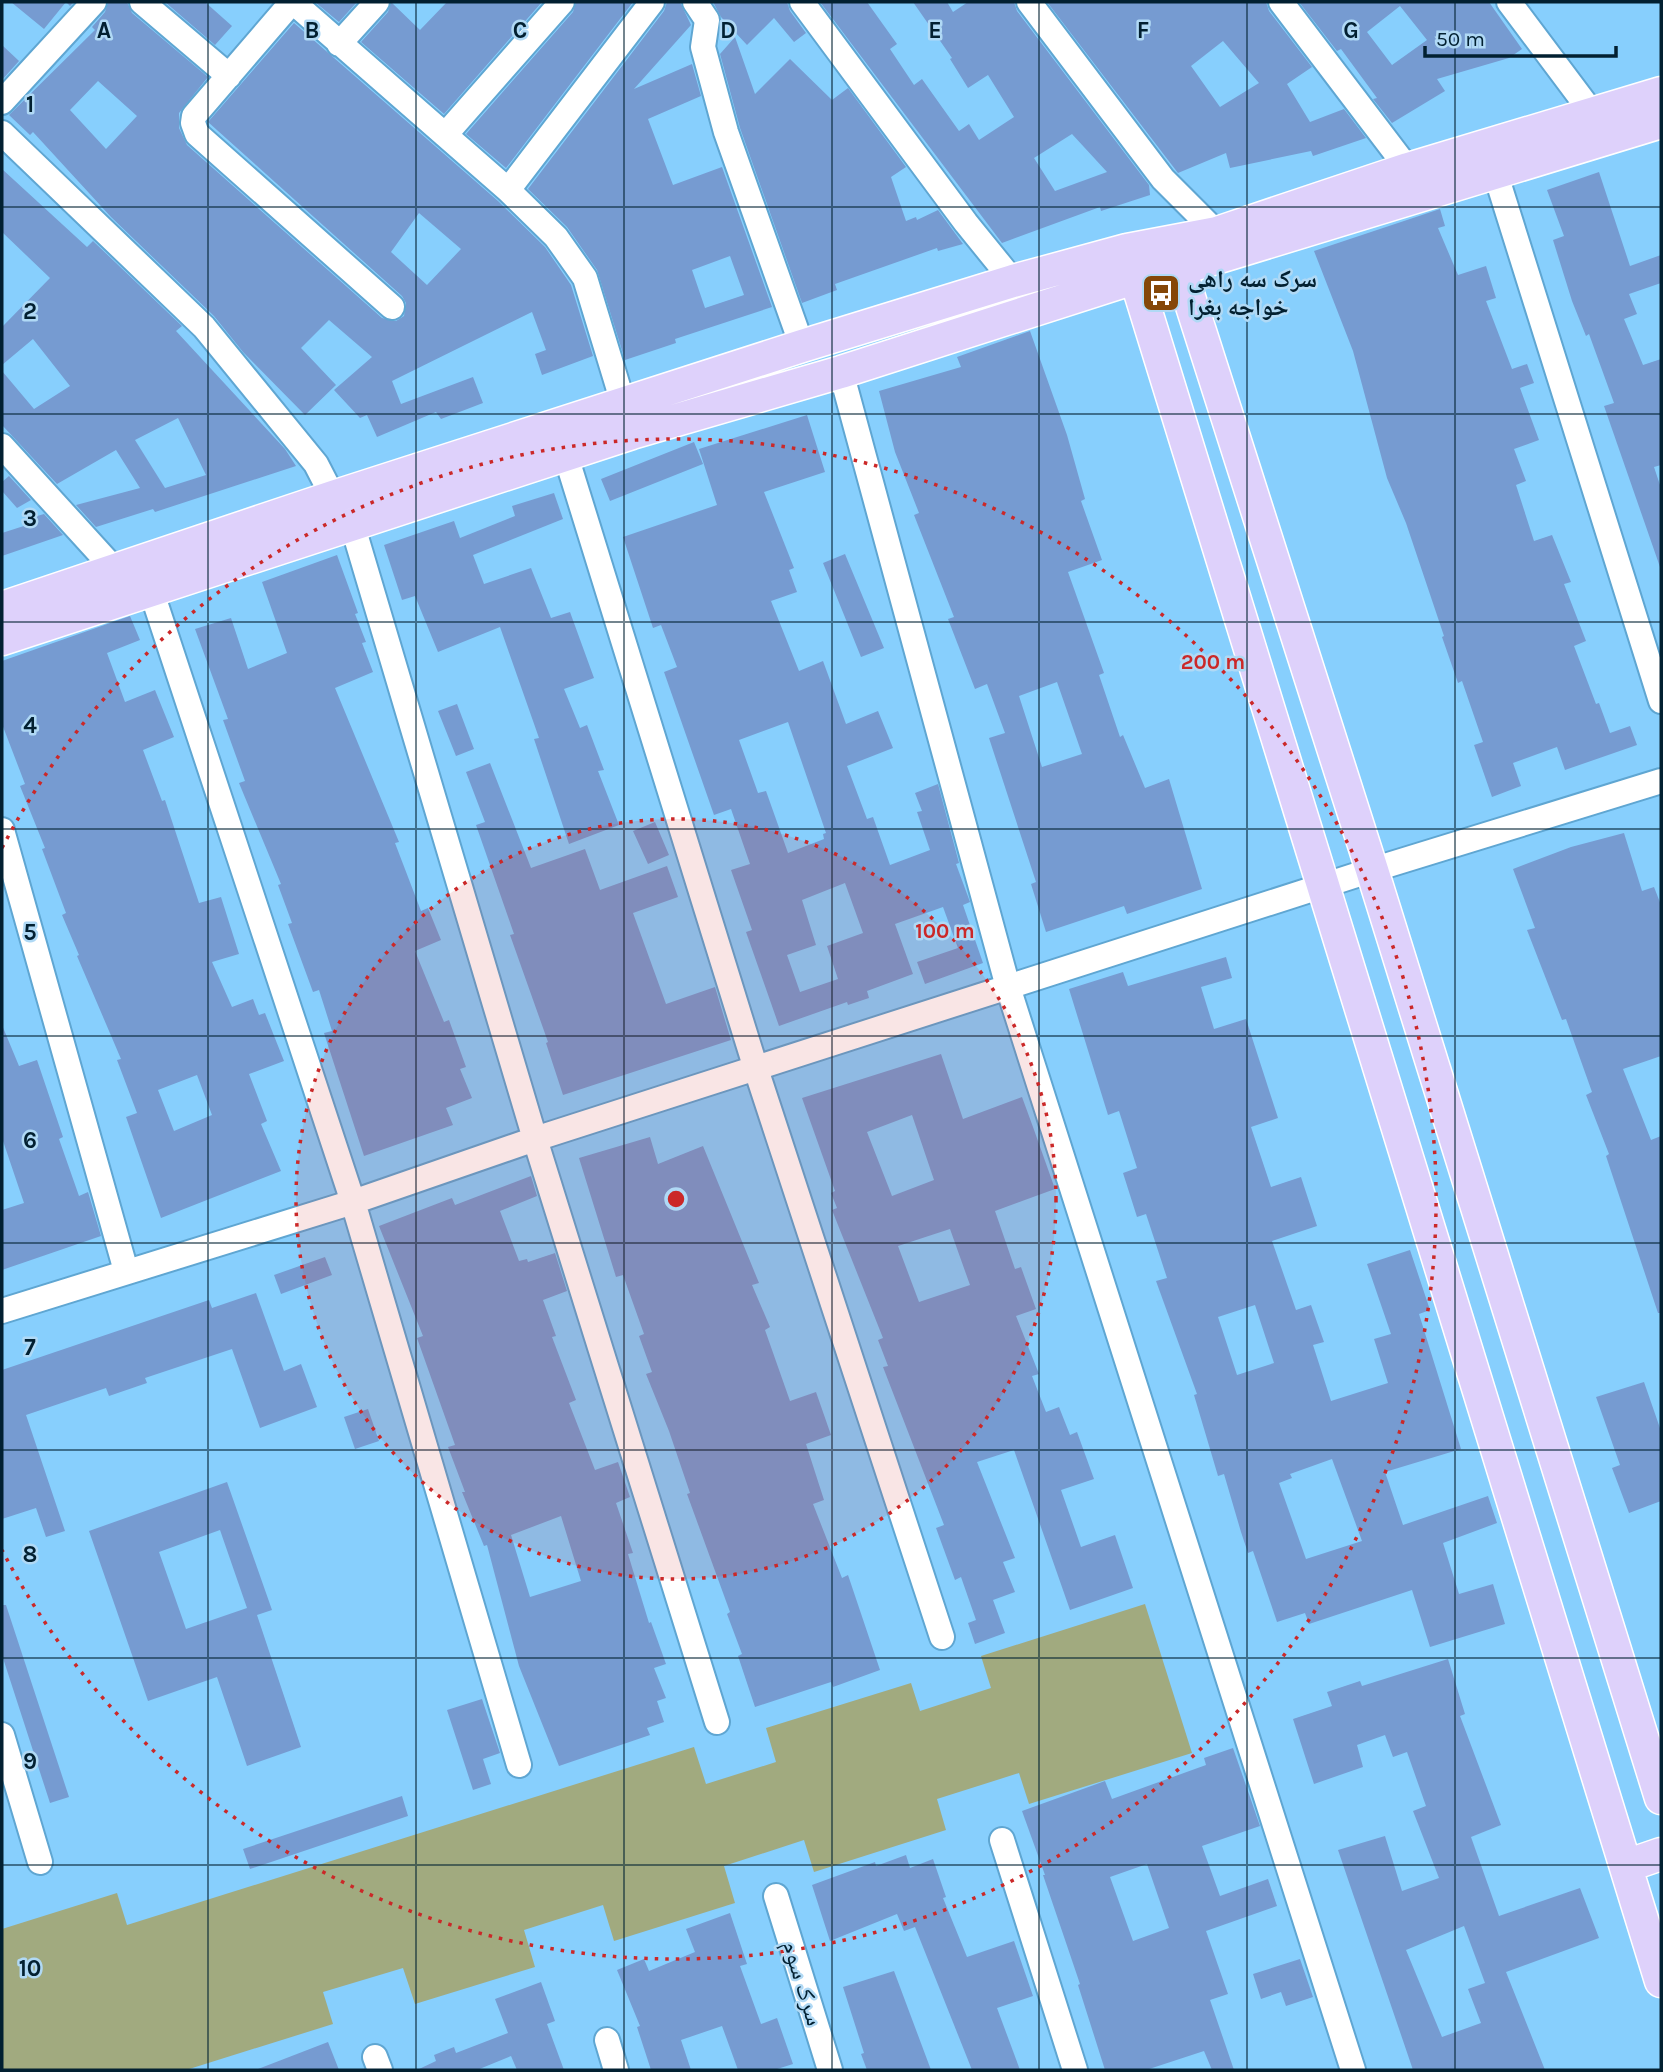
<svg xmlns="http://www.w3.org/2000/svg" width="1663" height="2072" viewBox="0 0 1663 2072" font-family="Karla,'Noto Naskh Arabic',sans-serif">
  <rect width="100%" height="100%" fill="#87cffd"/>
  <!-- green -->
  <path fill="#a1aa7f" d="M1145 1604 1192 1753 1029 1804 1019 1773 937 1799 946 1830 814 1872 804 1840 724 1866 735 1903 614 1941 603 1905 524 1930 535 1967 415 2004 403 1968 323 1992 333 2024 186 2070H2V1929L117 1893 127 1925 694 1747 706 1784 776 1762 766 1728 911 1683 920 1711 991 1688 981 1656Z"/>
  <!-- building -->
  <path fill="#769bd1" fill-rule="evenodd" d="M11 2H74L70 6 66 2 44 29Z
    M108 2H127L132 13 208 77 179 113V128L187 145 382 318 396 321 404 316 406 303 402 296 208 122 294 23 498 201 545 247 571 285 593 356 542 375 535 354 546 350 532 312 392 381 401 404 473 377 483 403 441 419 436 412 377 437 367 415 360 418 334 390 372 357 329 320 301 348 336 385 305 415 243 352 214 316 111 217 33 132 30 135 9 115 95 30 92 27 105 12ZM98 81 137 116 106 149 70 110ZM419 213 461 249 427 285 391 252Z
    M165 2H205L232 26 215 45Z
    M315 2H357L339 22Z
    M391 2 420 30 447 2H542L444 114 361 42 388 12Z
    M576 2H633L506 168 466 134 573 12Z
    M667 2H680L691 25 634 89 692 64 701 96 648 119 673 185 722 167 772 307 675 339 676 343 625 360 597 270 567 227 528 189 664 11ZM730 256 744 295 705 308 692 270Z
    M713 2H787L790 11 806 33 794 42 774 18 747 45 721 17Z
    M820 2H867L897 44 890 49 914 85 922 79 959 131 969 124 979 140 1014 117 988 75 968 88 950 59 952 58 913 2H947L953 12 968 2H1014L1017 11 1149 185 1150 195 1101 211 1100 207 1002 243ZM1072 134 1107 172 1055 191 1034 158Z
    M1047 2H1266L1269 11 1312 67 1287 84 1310 122 1344 109 1366 138 1313 156 1311 151 1230 168 1226 153 1178 173ZM1223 41 1259 83 1220 107 1191 66Z
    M1299 2H1489L1522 49 1509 58 1437 79 1445 91 1392 123 1373 99 1377 98 1341 49 1337 51ZM1400 6 1427 40 1392 65 1367 32Z
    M735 37 755 94 790 59 832 100 848 88 906 167 891 177 906 221 916 217 917 220 938 210 963 244 938 251 937 248 835 284 837 290 802 303 740 128 720 54Z
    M2 45 19 61 2 80Z
    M2 169 87 247 93 241 182 326 176 331 285 449 296 466 155 512 153 509 96 527 76 505 140 488 116 450 57 484 2 425V371L34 409 70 386 33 339 2 365V327L50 278 2 232ZM178 418 206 475 165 488 135 440Z
    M1599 172 1630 266 1661 255V283L1629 294 1637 314 1624 319 1643 365 1661 359V465L1654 467 1661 488 1660 567 1604 406 1614 403 1589 334 1586 336 1572 301 1553 240 1564 236 1547 190Z
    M1440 209 1445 226 1438 228 1458 275 1486 266 1496 298 1486 301 1512 369 1527 364 1534 383 1520 388 1539 440 1514 449 1526 481 1516 485 1534 541 1552 535 1571 582 1564 584 1586 641 1574 646 1596 704 1599 703 1610 733 1630 726 1637 745 1565 770 1557 747 1513 763 1521 786 1492 797 1474 745 1483 742 1462 681 1458 683 1442 637 1444 636 1406 523 1387 478 1353 351 1314 251Z
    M1030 331 1067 435 1085 499 1081 501 1102 560 1068 572 1104 673 1099 675 1120 737 1123 735 1145 788 1169 779 1202 889 1127 914 1124 906 1046 932 1031 884 1036 882 989 738 1005 733 987 684 975 689 948 619 954 617 914 515 919 513 895 452 879 391 961 367 957 357ZM1057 682 1082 754 1042 767 1019 696Z
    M807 415 825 472 764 492 794 568 789 570 797 592 771 601 799 671 823 661 846 724 878 711 893 748 847 766 867 819 873 817 890 865 930 850 917 812 922 811 915 793 938 784 959 863 956 864 970 902 963 905 983 963 925 984 917 962 958 948 943 907 895 924 913 974 867 991 869 998 848 1005 847 1002 779 1026 746 932 752 930 731 870 750 864 731 809 714 815 664 672 677 667 661 625 653 628 623 537 717 505 699 449ZM788 722 826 833 823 834 824 839 788 853 766 791 758 793 739 740ZM845 883 863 933 827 946 838 979 800 992 787 955 816 945 802 900Z
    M694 442 703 464 610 501 601 479Z
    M9 476 31 500 17 508 2 491V482Z
    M554 493 563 519 473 555 484 584 531 568 551 618 570 612 594 678 564 689 580 728 587 725 604 770 598 771 619 825 569 844 534 739 539 738 500 627 438 652 415 596 402 600 384 545 454 521 460 538 515 516 512 506Z
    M44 514 63 535 2 556V533L30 524 27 519Z
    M845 554 884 648 861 657 823 563Z
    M337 555 358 613 355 614 366 642 362 643 373 672 335 688 399 842 395 843 421 911 428 908 441 940 415 951 444 1022 449 1020 466 1067 460 1069 472 1098 446 1108 453 1125 364 1156 324 1033 332 1031 319 990 313 992 288 924 292 923 278 885 281 884 239 783 245 781 223 720 228 719 195 629 231 618 248 669 287 653 262 582Z
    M130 616 140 640 107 653 125 702 155 690 174 737 143 750 162 801 165 800 199 903 221 897 239 954 212 962 232 1007 253 999 259 1015 265 1013 284 1061 249 1074 267 1121 261 1124 281 1171 161 1218 126 1117 137 1113 117 1060 121 1059 77 956 79 955 62 915 66 913 42 849 45 848 20 786 25 784 2 724V661ZM197 1075 212 1115 174 1131 158 1090Z
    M457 704 474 749 456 756 438 711Z
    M490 763 531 868 585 849 600 890 667 866 678 897 633 913 666 1004 715 987 731 1040 563 1095 546 1043 548 1042 510 935 514 934 476 825 485 822 466 772Z
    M655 822 669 855 648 864 633 831Z
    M1624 833 1642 891 1654 887 1661 905V1056L1623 1069 1651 1140 1661 1136V1313H1658L1606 1156 1609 1154 1586 1095 1592 1092 1566 1019 1562 1020 1527 930 1535 928 1513 869 1571 847Z
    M1226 957 1232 978 1201 987 1214 1029 1246 1019 1278 1118 1251 1127 1271 1187 1301 1177 1317 1226 1272 1241 1296 1310 1311 1305 1324 1342 1313 1345 1331 1401 1388 1383 1374 1339 1391 1334 1367 1264 1410 1250 1430 1310 1419 1314 1461 1449 1385 1472 1403 1525 1488 1496 1497 1523 1443 1543 1459 1594 1493 1584 1505 1624 1430 1647 1412 1590 1309 1624 1305 1613 1277 1622 1253 1551 1248 1553 1241 1532 1224 1474 1218 1476 1194 1395 1197 1394 1156 1281 1167 1278 1146 1214 1137 1217 1123 1173 1137 1168 1119 1111 1108 1115 1069 989 1123 972 1128 986ZM1255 1305 1274 1363 1237 1375 1218 1317ZM1332 1459 1362 1541 1306 1559 1279 1483 1292 1478 1290 1474Z
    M2 1025 19 1066 37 1060 63 1137 59 1139 79 1196 88 1192 101 1236 2 1270V1210L24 1203 2 1138Z
    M941 1054 963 1119 1022 1097 1033 1127 1055 1189 995 1211 1015 1269 1021 1267 1036 1309 1016 1316 1039 1374 1032 1376 1046 1412 1059 1407 1070 1435 1077 1432 1094 1479 1061 1490 1081 1547 1115 1535 1133 1588 1070 1610 1014 1450 977 1462 1015 1558 1003 1562 1015 1592 993 1600 1005 1633 975 1644 968 1623 976 1620 961 1577 955 1580 936 1528 944 1525 883 1367 888 1366 878 1340 883 1338 832 1210 837 1208 831 1193 835 1191 802 1098ZM912 1115 934 1180 892 1196 867 1132ZM950 1229 970 1285 919 1302 898 1246Z
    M650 1137 658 1164 703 1146 759 1283 752 1285 770 1327 765 1330 790 1401 816 1392 831 1435 806 1444 824 1500 813 1504 842 1578 848 1575 880 1670 833 1687 831 1682 755 1707 738 1656 742 1654 727 1614 730 1612 687 1494 690 1493 669 1431 646 1374 652 1372 639 1336 644 1334 623 1275 616 1277 579 1158Z
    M531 1176 537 1196 500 1211 519 1261 527 1259 528 1262 555 1253 567 1291 543 1300 556 1336 552 1337 576 1400 569 1403 595 1470 618 1462 630 1497 616 1503 633 1553 628 1554 649 1623 651 1622 666 1664 654 1668 666 1698 657 1701 664 1722 647 1728 650 1735 559 1766 519 1666 487 1545 484 1546 462 1492H465L448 1447 455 1445 417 1338 423 1336 379 1226 452 1198 455 1205ZM561 1516 581 1581 530 1597 511 1535Z
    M325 1257 332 1275 281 1294 274 1275Z
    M256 1293 284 1371 301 1364 317 1407 260 1428 232 1349 145 1378 147 1383 109 1396 106 1388 26 1415 65 1531 46 1537 36 1508 2 1519V1370L209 1300 212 1308Z
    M1644 1382 1661 1431V1501L1629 1513 1612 1468 1620 1465 1596 1397Z
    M368 1409 379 1441 355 1449 344 1417Z
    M227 1482 272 1610 257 1615 301 1747 247 1766 217 1677 148 1701 89 1531ZM220 1530 247 1608 186 1629 159 1552Z
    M2 1605H6L69 1797 50 1803 2 1655Z
    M1448 1659 1465 1714 1460 1716 1501 1825 1471 1837 1499 1916 1580 1888 1599 1938 1506 1972 1545 2070H1413L1338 1850 1385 1836 1402 1891 1439 1878 1413 1811 1426 1806 1407 1752 1393 1757 1385 1735 1357 1745 1363 1767 1314 1784 1293 1719 1332 1706 1327 1692 1360 1681 1362 1686ZM1464 1926 1485 1983 1468 1989 1481 2023 1442 2037 1406 1950Z
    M482 1699 500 1753 483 1759 491 1784 473 1790 447 1710Z
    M1233 1748 1260 1826 1202 1846 1220 1896 1268 1879 1277 1906 1206 1931 1228 1994 1210 2000 1234 2070H1212L1204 2051 1146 2070H1105L1078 1985 1080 1984 1043 1875H1045L1022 1811 1105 1781 1112 1799 1206 1765 1204 1758ZM1147 1864 1169 1928 1133 1941 1110 1877Z
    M402 1796 408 1816 250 1869 243 1849Z
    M906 1855 910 1868 933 1859 946 1897 943 1898 967 1957 1014 1941 1033 1996 997 2008 1020 2070H972L915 1927 904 1931 897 1914 830 1941 812 1885 875 1862 876 1866Z
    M730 1913 747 1964 740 1966 761 2024 777 2018 793 2064 774 2070H738L722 2026 681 2040 691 2070H651L637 2027 640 2026 617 1970 644 1959 649 1971 695 1952 686 1929Z
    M1300 1959 1313 1997 1286 2006 1281 1992 1261 1999 1253 1974Z
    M894 1971 931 2070H867L861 2054 864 2053 843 1987Z
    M541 1982 555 2021 547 2024 564 2070H517L511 2056 477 2070H417L436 2061 434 2055 454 2047 456 2053 508 2033 495 1999Z
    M328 2042 339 2070H258V2069Z"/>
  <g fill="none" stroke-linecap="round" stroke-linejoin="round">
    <defs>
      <path id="minor" d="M142 2 229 76
        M292 2 194 116 193 123 197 134 392 307
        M293 2 508 190 556 237 585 278 623 403
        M695 2 707 20 703 47 726 132 802 346
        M802 2 966 223 1013 281
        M1029 2 1163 179 1217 233
        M1281 2 1408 169
        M1509 2 1593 114
        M339 44 377 2
        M2 102 94 2
        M2 133 204 327 316 464 333 497
        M445 135 562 2
        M1496 175 1661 701
        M508 190 652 2
        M841 372 1008 987 1353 2070
        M2 446 115 570
        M566 456 756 1069 942 1637
        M353 527 535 1139 717 1722
        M151 590 353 1202 519 1765
        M2 830 126 1271
        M2 1311 353 1202 535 1139 1372 870 1661 781
        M2 1735 40 1862
        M1002 1840 1075 2070
        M776 1896 830 2070
        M607 2040 616 2070
        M375 2057 380 2070"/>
      <path id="major" d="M1127 250 1661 1981
        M1174 250 1372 870 1661 1798
        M2 608 333 497 802 346 1013 281 1127 250 1217 233 1408 169 1661 93
        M2 639 632 433 841 372 1134 278 1180 269 1661 122
        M1626 1866 1661 1854"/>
    </defs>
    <!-- minor casing -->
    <use href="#minor" stroke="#5fa6d2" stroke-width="28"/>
    <!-- major casing -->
    <use href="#major" stroke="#fff" stroke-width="35"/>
    <!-- minor -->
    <use href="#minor" stroke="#fff" stroke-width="24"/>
    <!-- major -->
    <use href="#major" stroke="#ded1fb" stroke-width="32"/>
  </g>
  <!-- grid -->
  <path fill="none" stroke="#022031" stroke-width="2" stroke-opacity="0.55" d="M208 2V2070M416 2V2070M624 2V2070M832 2V2070M1039 2V2070M1247 2V2070M1455 2V2070M2 207H1661M2 414H1661M2 622H1661M2 829H1661M2 1036H1661M2 1243H1661M2 1450H1661M2 1658H1661M2 1865H1661"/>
  <!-- distance rings -->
  <circle cx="676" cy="1199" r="380" fill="#cb2828" fill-opacity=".12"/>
  <g fill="none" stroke="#cb2828" stroke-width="3.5" stroke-dasharray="3.5 7">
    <circle cx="676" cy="1199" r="380"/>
    <path d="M2 848A760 760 0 1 1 2 1550"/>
  </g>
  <!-- icons -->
  <defs>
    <symbol id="bus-square" viewBox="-11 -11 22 22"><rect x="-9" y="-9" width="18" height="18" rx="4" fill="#854708" stroke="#b0d9f5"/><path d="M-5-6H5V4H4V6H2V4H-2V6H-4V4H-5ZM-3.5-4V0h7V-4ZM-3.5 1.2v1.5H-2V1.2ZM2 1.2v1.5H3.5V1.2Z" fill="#fff"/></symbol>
  </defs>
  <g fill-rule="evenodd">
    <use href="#bus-square" x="1139" y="271" width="44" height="44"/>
  </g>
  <g text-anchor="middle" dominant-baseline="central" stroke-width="5" stroke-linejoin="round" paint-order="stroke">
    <!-- poi labels -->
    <g font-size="24" font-weight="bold" fill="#022031" stroke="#b0d9f5" text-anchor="start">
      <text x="1188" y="279">سرک سه راهی<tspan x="1188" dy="28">خواجه بغرا</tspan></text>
    </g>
    <!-- street labels -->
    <g font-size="24" fill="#022031" stroke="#b0d9f5">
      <text transform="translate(803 1983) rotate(73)">سرک سوم</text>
    </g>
  </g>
  <g font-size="23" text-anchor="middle" font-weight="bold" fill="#022031" stroke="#b0d9f5" stroke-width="5" stroke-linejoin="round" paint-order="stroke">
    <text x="104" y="38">A</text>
    <text x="312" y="38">B</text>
    <text x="520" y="38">C</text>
    <text x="728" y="38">D</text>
    <text x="935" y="38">E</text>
    <text x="1143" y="38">F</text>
    <text x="1351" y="38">G</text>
    <text x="30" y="112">1</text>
    <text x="30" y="319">2</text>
    <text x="30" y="526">3</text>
    <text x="30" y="733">4</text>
    <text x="30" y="940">5</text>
    <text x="30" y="1148">6</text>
    <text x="30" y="1355">7</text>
    <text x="30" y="1562">8</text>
    <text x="30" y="1769">9</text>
    <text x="30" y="1976">10</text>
  </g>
  <circle cx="676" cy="1199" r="10" fill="#cb2828" stroke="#b0d9f5" stroke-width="3.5"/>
  <g font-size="21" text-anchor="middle" font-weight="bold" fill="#cb2828" stroke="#b0d9f5" stroke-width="5" stroke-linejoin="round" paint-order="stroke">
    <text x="1213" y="669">200 m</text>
    <text x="945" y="938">100 m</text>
  </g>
  <!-- border -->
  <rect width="1663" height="2072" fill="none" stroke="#022031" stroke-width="7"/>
  <!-- scale -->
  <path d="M1425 46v10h191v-10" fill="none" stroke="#022031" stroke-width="3.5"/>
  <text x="1436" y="46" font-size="21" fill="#022031" stroke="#b0d9f5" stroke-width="5" paint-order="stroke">50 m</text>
</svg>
